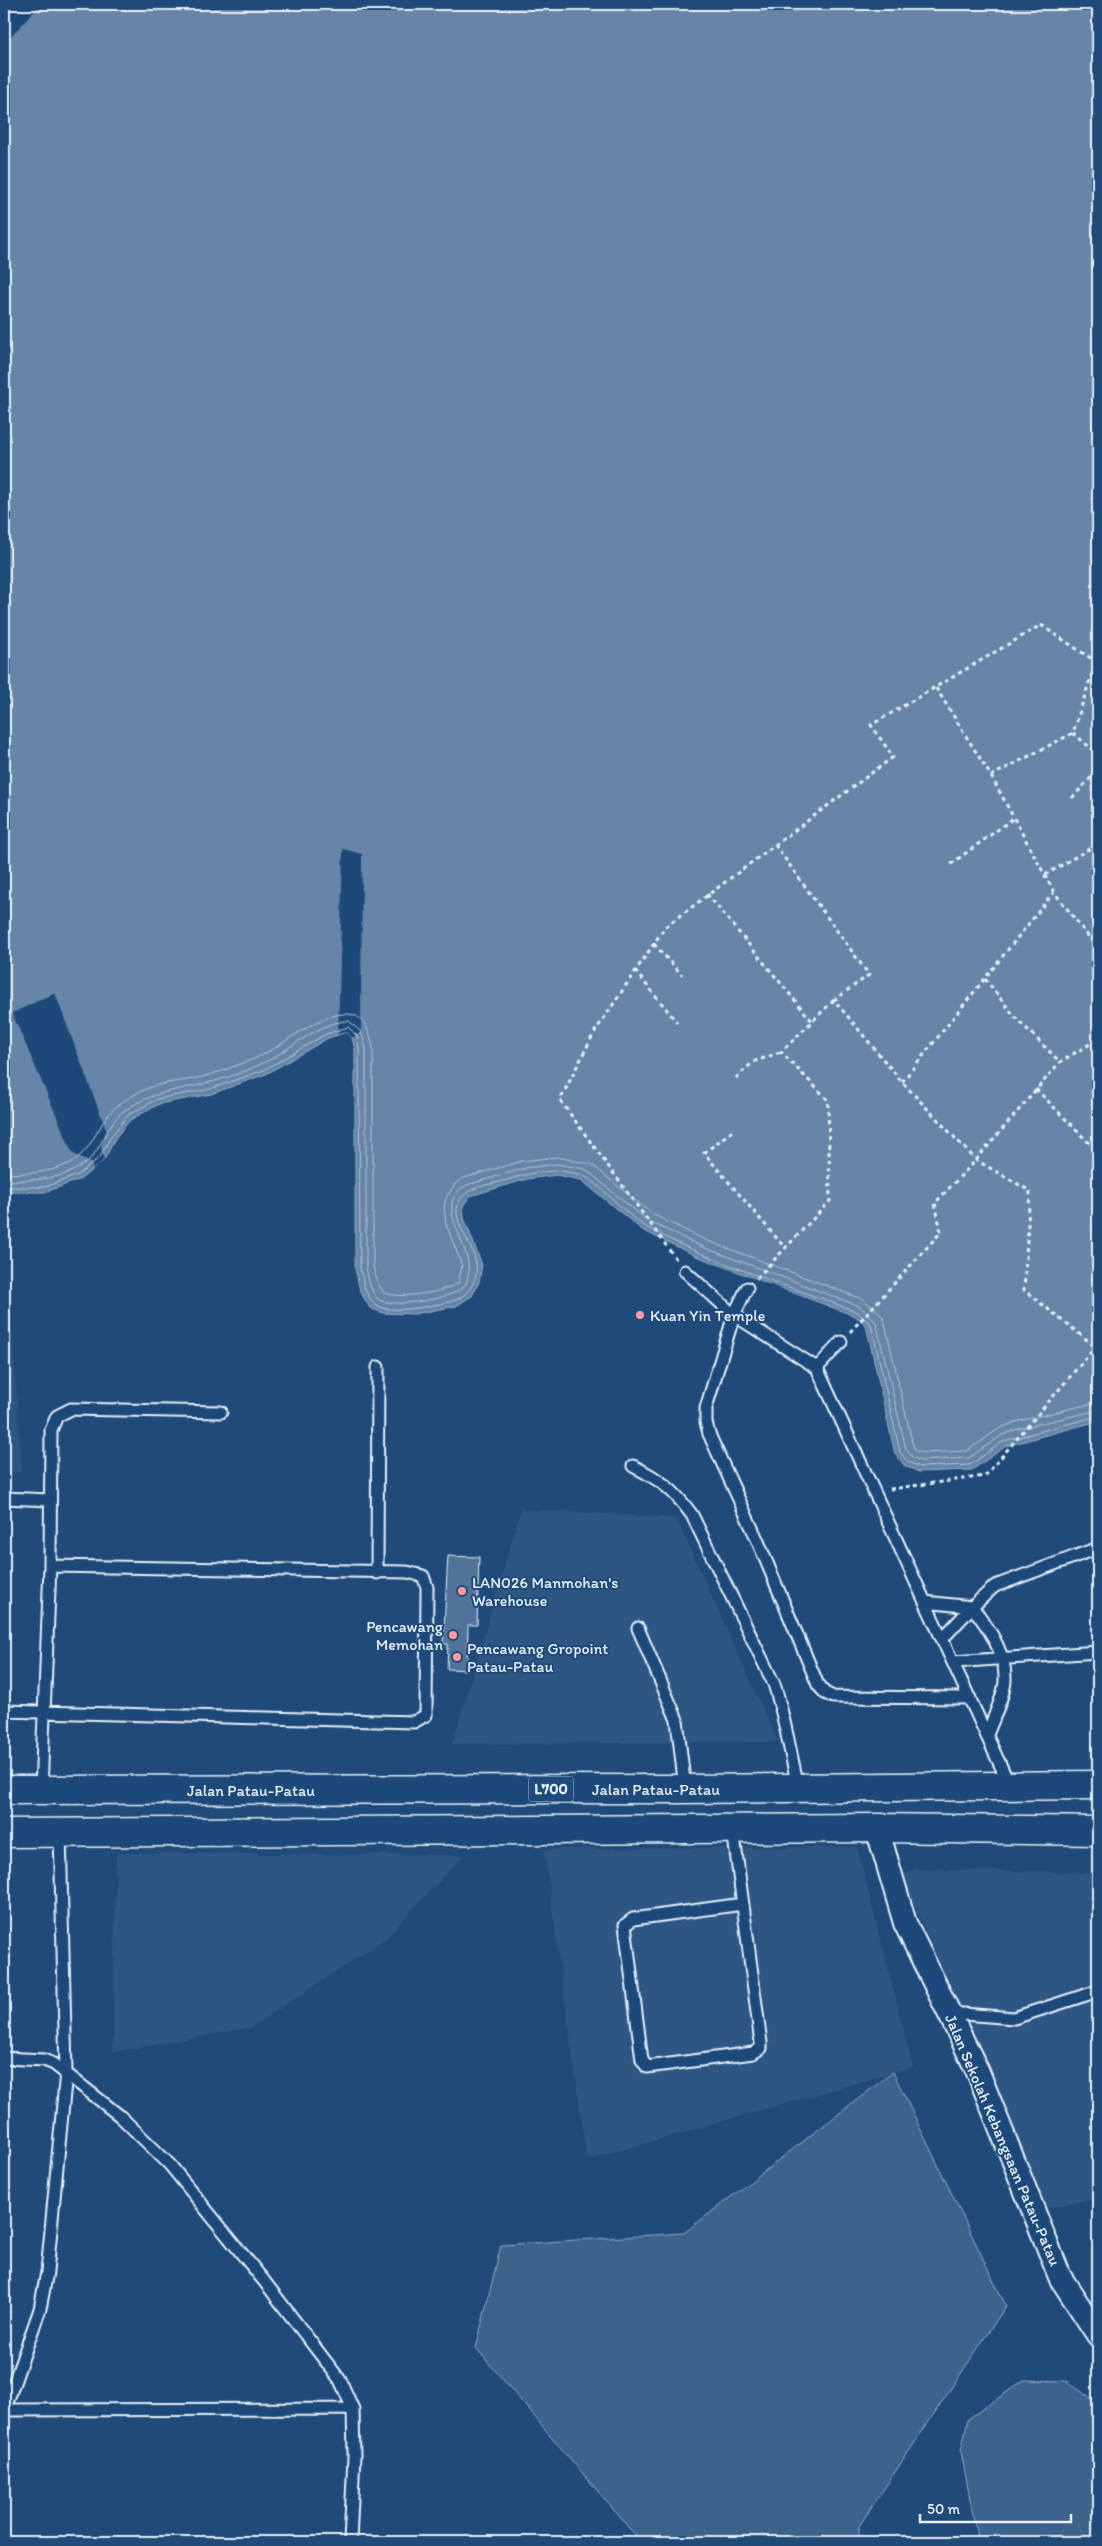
<svg xmlns="http://www.w3.org/2000/svg" width="1102" height="2546" viewBox="0 0 1102 2546" font-family="Itim,sans-serif">
  <rect width="100%" height="100%" fill="#1f4a7a"/>
  <filter id="ink" filterUnits="userSpaceOnUse"><feTurbulence type="fractalNoise" baseFrequency=".02" numOctaves="2"/><feDisplacementMap in="SourceGraphic" scale="10" xChannelSelector="R" yChannelSelector="G"/><feConvolveMatrix kernelMatrix="1 2 1 2 8 2 1 2 1" color-interpolation-filters="sRGB"/></filter>
  <g filter="url(#ink)">
    <!-- built -->
    <path fill="#2e5683" d="M4 1215 22 1472 4 1473Z
      M521 1509 676 1518 778 1742 452 1744Z
      M857 1847 913 2067 587 2160 544 1849Z
      M116 1853 464 1855 384 1940 252 2027 113 2052Z
      M914 1869 1098 1873V2198L1046 2208 907 1889 905 1874Z"/>
    <!-- green -->
    <path fill="#3c628c" stroke="#92aac2" d="M893 2072 1006 2306 859 2526V2542H641L476 2348 501 2245 684 2233Z
      M1024 2380 1067 2381 1098 2404V2542H978L961 2451 968 2419Z"/>
    <!-- water -->
    <path fill="#6685a7" stroke="#9ab0c7" d="M4 4H1098V1421L1006 1446 972 1470 919 1472 905 1466 895 1454 866 1325 855 1316 696 1256 642 1230 581 1180 557 1175 527 1179 470 1196 463 1206 464 1218 482 1265 479 1282 472 1296 456 1306 415 1314 383 1313 370 1308 360 1291 355 1268V1050L352 1038 347 1032 328 1038 266 1074 211 1094 159 1104 130 1120 116 1137 104 1160 81 1179 46 1192H4Z"/>
    <!-- pier -->
    <path fill="#1f4a7a" d="M4 4H41L4 44Z
      M343 849 362 854 361 1032 352 1038 347 1032 338 1034Z
      M55 993 107 1132 101 1146 104 1160 93 1169 89 1161 73 1154 12 1013Z"/>
    <g fill="none" stroke-linecap="round" stroke-linejoin="round">
      <!-- shore -->
      <path stroke="#b4c6d8" stroke-width="1" d="M4 1174C27 1173 48 1174 70 1163 95 1150 98 1118 121 1103 130 1097 143 1089 154 1086 171 1081 189 1081 206 1076 223 1071 240 1064 256 1058 283 1047 318 1012 348 1014 365 1015 370 1033 373 1047V1266L378 1284 384 1293C401 1299 443 1293 458 1283L462 1266 446 1224 444 1207 446 1198 455 1184 464 1178 522 1161 557 1157 591 1164 652 1214 703 1239 862 1299 878 1311 884 1319 913 1446 916 1451 923 1453 967 1451 1000 1428 1019 1421 1098 1402
        M4 1181C35 1180 78 1181 97 1150 105 1137 112 1118 125 1110 154 1091 176 1091 207 1083 225 1079 244 1072 261 1064 286 1053 321 1020 349 1021L361 1032 366 1048V1267C368 1277 370 1291 378 1299 390 1309 457 1299 465 1285 483 1252 426 1206 467 1185L526 1168 557 1164 585 1169 648 1221 700 1246 859 1306 876 1322 906 1449 912 1457 921 1461 969 1458 1002 1435 1021 1428 1098 1410
        M4 1187H45L78 1175 100 1157 112 1135 128 1115 157 1099 210 1089 264 1070 326 1034 348 1027 357 1036 359 1049 360 1268C363 1283 366 1303 383 1308 401 1312 422 1307 440 1304 455 1301 466 1298 473 1283 488 1254 450 1229 458 1204 464 1187 488 1185 503 1181 529 1173 555 1167 581 1175 597 1180 628 1217 646 1227 711 1263 788 1285 857 1312L871 1324 900 1452 908 1462 920 1467 970 1465 1004 1441 1098 1416"/>
    </g>
    <!-- building -->
    <path fill="#517399" stroke="#e8f1f8" d="M448 1556 479 1557 477 1625H468L467 1670 447 1669 448 1644H443Z"/>
    <g fill="none" stroke-linecap="round" stroke-linejoin="round">
      <defs>
        <path id="service" d="M685 1271 734 1315 747 1288
          M841 1342 817 1368 734 1315 706 1408V1422L709 1434 757 1539 818 1685 825 1693 833 1697 970 1698
          M817 1368 1009 1784
          M633 1466C661 1480 674 1490 692 1515L774 1684C785 1718 790 1752 798 1786
          M4 1498 50 1500
          M377 1573 378 1367
          M925 1602 972 1607C988 1626 1006 1654 1005 1680 1005 1694 992 1721 987 1735
          M638 1628 677 1720 685 1789
          M942 1639 972 1607 995 1586 1098 1548
          M953 1662 1098 1652
          M4 1711 414 1722 426 1715 427 1587 423 1576 407 1572 50 1566
          M41 1790 50 1566 51 1430 57 1416 71 1409 221 1412
          M733 1829 761 2043V2048L753 2053 647 2067 642 2060 625 1925 633 1919 743 1904
          M950 2013 1014 2018 1098 1991
          M4 2058 44 2060 54 2064 120 2116 170 2165 264 2281 340 2380 353 2409 354 2456 350 2542
          M4 2410 353 2409
          M4 2411 40 2309 47 2272 66 2072 60 1832"/>
        <path id="minor" d="M877 1828 905 1923 978 2072 1060 2277 1098 2335"/>
        <path id="primary" d="M4 1790 685 1789 1098 1785
          M4 1833 877 1828 1098 1831"/>
      </defs>
      <!-- service casing -->
      <use href="#service" stroke="#e8f1f8" stroke-width="15"/>
      <!-- minor casing -->
      <use href="#minor" stroke="#e8f1f8" stroke-width="26"/>
      <!-- primary casing -->
      <use href="#primary" stroke="#e8f1f8" stroke-width="31"/>
      <!-- path -->
      <path stroke="#e8f1f8" stroke-width="3" stroke-dasharray="4 4" stroke-linecap="butt" d="M936 688 991 776 1054 892 1098 949
        M1073 733 1098 754
        M991 776 1073 733 1096 661
        M1072 798 1098 770
        M775 845 869 975 834 1000 902 1082 976 1160 1030 1191 1024 1290 1096 1347
        M951 864 1015 817
        M1045 875 1092 847 1098 850
        M707 894 812 1021
        M654 944 682 975
        M635 971 677 1022
        M985 979 1015 1017 1060 1062
        M736 1078 753 1062 781 1052
        M902 1082 1054 892
        M1036 1089 1098 1152
        M732 1131 704 1153 785 1248
        M676 1259 560 1100 594 1033 665 927 893 757 871 725 1041 625 1098 663
        M757 1278 830 1201 828 1100 781 1052 834 1000
        M850 1332 941 1232 935 1203 976 1160 1060 1062 1098 1039
        M890 1489 985 1476 1098 1344"/>
      <!-- service -->
      <use href="#service" stroke="#1f4a7a" stroke-width="11"/>
      <!-- minor -->
      <use href="#minor" stroke="#1f4a7a" stroke-width="22"/>
      <!-- primary -->
      <use href="#primary" stroke="#1f4a7a" stroke-width="28"/>
    </g>
  </g>
  <!-- markers -->
  <g fill="#ff9aa2" stroke="#1f4a7a" stroke-width="2">
    <circle cx="640" cy="1315" r="5"/>
    <circle cx="462" cy="1591" r="5"/>
    <circle cx="453" cy="1635" r="5"/>
    <circle cx="457" cy="1657" r="5"/>
  </g>
  <g text-anchor="middle" dominant-baseline="central" stroke-width="4" stroke-linejoin="round" paint-order="stroke">
    <!-- shield labels -->
    <rect fill="#1f4a7a" stroke="#acbfd2" stroke-width="1" x="528.5" y="1776.5" width="45" height="25" rx="4"/>
    <g font-size="15" font-weight="bold" fill="#e8f1f8">
      <text x="551" y="1789">L700</text>
    </g>
    <!-- poi labels -->
    <g font-size="16" fill="#e8f1f8" stroke="#1f4a7a" text-anchor="start">
      <text x="650" y="1315">Kuan Yin Temple</text>
      <text x="472" y="1582">LAN026 Manmohan's<tspan x="472" dy="18">Warehouse</tspan></text>
      <text x="443" y="1626" text-anchor="end">Pencawang<tspan x="443" dy="18">Memohan</tspan></text>
      <text x="467" y="1648">Pencawang Gropoint<tspan x="467" dy="18">Patau-Patau</tspan></text>
    </g>
    <!-- street labels -->
    <g font-size="16" fill="#e8f1f8" stroke="#1f4a7a">
      <text x="656" y="1789">Jalan Patau-Patau</text>
      <text x="251" y="1790">Jalan Patau-Patau</text>
      <text transform="translate(1003 2140) rotate(67)">Jalan Sekolah Kebangsaan Patau-Patau</text>
    </g>
  </g>
  <!-- margin -->
  <rect width="1102" height="2546" fill="none" stroke="#1f4a7a" stroke-width="20"/>
  <rect x="10" y="10" width="1082" height="2526" fill="none" stroke="#e8f1f8" stroke-width="2" filter="url(#ink)"/>
  <!-- scale -->
  <path d="M920 2514v8h151v-8" fill="none" stroke="#e8f1f8" stroke-width="2.5"/>
  <text x="927" y="2514" font-size="15" fill="#e8f1f8" stroke="#1f4a7a" stroke-width="4" paint-order="stroke">50 m</text>
</svg>
